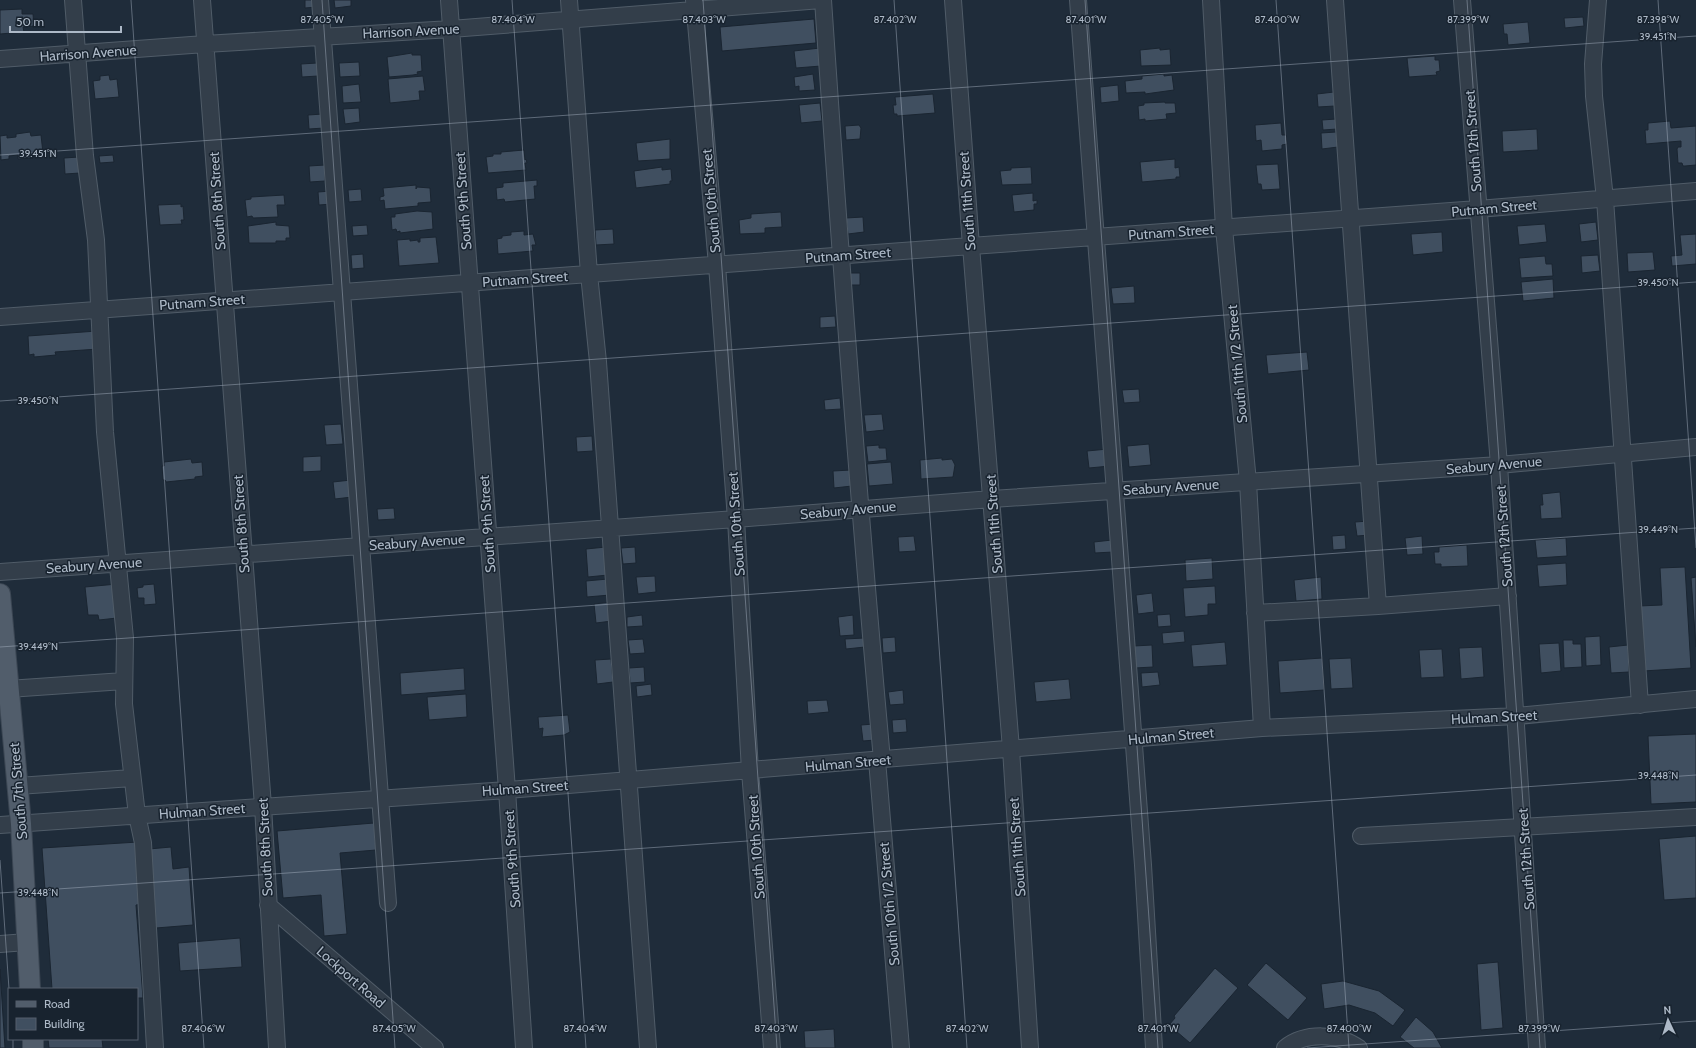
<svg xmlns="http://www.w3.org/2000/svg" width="1696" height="1048" viewBox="0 0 1696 1048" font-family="Cabin,sans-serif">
  <rect width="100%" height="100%" fill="#1f2c3a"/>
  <!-- building -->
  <path fill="#404f60" stroke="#1a2531" d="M305 0H317V7L305 8Z
    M334 0H351V6L335 8Z
    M22 9V14H33L34 26 23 27 24 32 0 34V10Z
    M1583 17 1584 26 1565 28 1564 18Z
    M814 19 816 43 722 51 720 27Z
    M1528 22 1530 43 1508 45 1507 34H1504L1503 24Z
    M820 48 821 66 796 68 794 51Z
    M1160 48V50L1170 49 1171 65 1141 66 1140 50Z
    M412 53V55H421L422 71 417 72 418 74 413 75 389 77 387 57Z
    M1435 56V60H1439L1440 71 1436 72 1437 75 1409 77 1407 58Z
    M359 62 360 76 340 77 339 63Z
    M317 63 318 76 302 77 301 64Z
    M813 74 815 90 799 91V86L795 87 794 77Z
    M1164 74V76L1172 75 1174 90 1145 94V92L1126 93 1125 81 1142 79V76Z
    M109 75 110 80 117 79 119 97 95 99 93 81 100 80V76Z
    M423 76 425 91H419L420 100 390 103 388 79Z
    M359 84 361 102 343 103 342 86Z
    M1118 85 1119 101 1101 103 1100 87Z
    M1334 92 1335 106 1318 107 1317 94Z
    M933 94 935 113 897 116V114H894L893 105H896L895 97Z
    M1165 102V103H1175L1176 113 1166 114 1167 119 1145 121V119L1139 120 1138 106 1144 105V103Z
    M820 103 822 121 801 123 799 105Z
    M359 108 360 122 345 124 343 109Z
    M323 114 324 128 309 129 308 115Z
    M1336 119 1337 129 1323 130 1322 120Z
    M1670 121 1671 128 1696 126V165L1685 166H1683L1682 163H1678L1677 149 1678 147H1681V141L1646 144 1645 130H1648V123Z
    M1281 123 1282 135H1286L1287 144 1282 145V149L1262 151 1261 140 1256 141 1255 125Z
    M859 125 861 128 860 139 846 140 845 126Z
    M1537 129 1538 150 1503 152 1502 131Z
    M30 132 31 136 41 135 43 153 32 154 33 158 18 159V155L9 156V159L1 160 0 136 7 135V138L16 137V134Z
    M1336 132 1338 147 1322 149 1321 133Z
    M670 139V159L638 161 636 143Z
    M524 150 525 160 526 159 527 163H525L526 170 488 173 486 157 493 156V154H501V152Z
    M113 155 114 162 100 163 99 156Z
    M79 157 80 173 65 174 64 158Z
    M1175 159V168L1179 167 1180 177H1176V179L1142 182 1140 162Z
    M1278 164 1280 189 1262 190 1261 184H1258L1256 165Z
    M325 165V181L310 182 309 166Z
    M662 167V170L671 169 672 181H670V184L636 188 634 171Z
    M1031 167 1032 184 1002 185 1000 171 1011 170V168Z
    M537 180V186H534L535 199 505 202 504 199 497 200 496 188 503 187V183Z
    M416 185V189L417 187 430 188 431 202 418 203V206L385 209 384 200 380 201V197L384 196 383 188Z
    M361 189 362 201 349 202 348 190Z
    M331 191 332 204 319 205 318 192Z
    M1033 193V201L1037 200V204H1034V210L1014 212 1012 195Z
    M284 195 285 205H277L278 217 253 218 252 216 247 217 245 200 251 199V197Z
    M181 204V207L183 206 184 220H181L182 224 160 225 158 205Z
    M417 211 432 212 433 229 400 233V231L397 232 396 229 392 230 391 217H395V214Z
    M781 212 782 227 765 228V233L740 234 739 220 751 218V214Z
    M863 217 864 232 848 234 846 218Z
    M276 222V225L289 226 290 238H286V241H276V243H249L248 226Z
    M1596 222 1598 240 1581 242 1579 224Z
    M1545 224 1547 242 1519 245 1517 226Z
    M367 225 368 235 353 236 352 226Z
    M613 229 614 244 596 245 595 230Z
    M524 231V235L533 234 536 245H532L533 251 498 254 497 239 502 238V236L511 235V232Z
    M1442 232 1443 252 1413 255 1411 234Z
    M1696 234V264L1672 266 1671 256 1682 255 1680 235Z
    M436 237 439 263 399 266 397 240 410 239V241L418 240V242H420V238Z
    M1653 252 1655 270 1628 272 1627 253Z
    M363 254 364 268 352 269 351 255Z
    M1598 255 1600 271 1582 273 1581 256Z
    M1545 256 1546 264H1552L1553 276 1521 278 1519 258Z
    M850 273H860V285H850Z
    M1553 279 1554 298 1523 301 1521 282Z
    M1134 286 1135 303 1113 304 1111 288Z
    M835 316 836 327 820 328V317Z
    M97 331 98 349 55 352 56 355 34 357V354L29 355 28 336Z
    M1307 352 1309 370 1268 374 1266 355Z
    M1139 389 1140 402 1124 403 1122 390Z
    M840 398 841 409 825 410 824 400Z
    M882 414 884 430 866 432 864 415Z
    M341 424 343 444 326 445 324 425Z
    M592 436 593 451 577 452 576 437Z
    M1149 444 1151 465 1129 467 1127 446Z
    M879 445V448H886L887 460 868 462 866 446Z
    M1108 449 1110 466 1089 468 1087 451Z
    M321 456V471L303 472V457Z
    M942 458V460L952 459 955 465 953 477 921 479 920 460Z
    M191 459 192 463 202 462 203 476 195 477V479L166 482 165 480H163L162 466H164V462Z
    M891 462 893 484 869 486 867 464Z
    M851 470 852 486 834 488 833 471Z
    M351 480 352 497 335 499 333 482Z
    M1560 492 1562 518 1541 519 1540 505H1543L1542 494Z
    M394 508 395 519 378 520 377 509Z
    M1369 521 1370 535 1357 536 1355 522Z
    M1345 535 1346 549 1333 550 1332 536Z
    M914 536 916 551 899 552 898 537Z
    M1422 536 1423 554 1407 555 1405 538Z
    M1566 538 1567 556 1537 558 1535 540Z
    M1112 540 1113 552 1095 553 1094 542Z
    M1467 545 1468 566 1441 567V564H1435L1434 552H1439V547Z
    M606 547 608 575 588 577 586 549Z
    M635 547 636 563 623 564 621 548Z
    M1212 558 1213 579 1186 581 1185 560Z
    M1566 563 1567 585 1539 587 1537 565Z
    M1685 567 1691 668 1643 671 1639 606 1662 605 1660 568Z
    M655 576 656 592 638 594 636 577Z
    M1321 577 1322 599 1296 601 1294 580Z
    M1696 577V647L1691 578Z
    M608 579 610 595 587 597 586 581Z
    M117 584V618L99 620 98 615H88L85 587Z
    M154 584 156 604 144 605V598H138L137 588 143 587V585Z
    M1215 586 1216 604H1208V615L1185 617 1183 588Z
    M1152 593 1154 612 1138 614 1136 595Z
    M611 602 612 621 596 623 594 604Z
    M1170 614 1171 626 1158 627 1157 615Z
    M642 615 643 626 627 627V617Z
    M853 615 854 635 840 636 838 617Z
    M1184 631 1185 642 1163 644 1162 633Z
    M1600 636 1601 665 1586 666 1585 637Z
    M895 637 896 652 883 653 882 638Z
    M864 638 865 647 846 649 845 639Z
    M643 639 645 653 630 654 628 640Z
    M1563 640H1573V644H1581L1582 667 1564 668Z
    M1225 642 1227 665 1193 667 1191 645Z
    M1559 643 1561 671 1541 673 1539 644Z
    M1152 645 1153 667 1135 668 1134 646Z
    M1628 645 1629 672 1611 673 1609 647Z
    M1482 647 1484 677 1461 679 1459 648Z
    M1442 649 1444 677 1421 678 1419 650Z
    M1322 658 1324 690 1280 693 1278 661Z
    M1351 658 1353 688 1331 689 1329 659Z
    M611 659 613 682 597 684 595 660Z
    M644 667 645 682 630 683 629 668Z
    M464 668 465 690 401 695 400 673Z
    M1158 672 1160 685 1142 687 1141 673Z
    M1069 679 1071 699 1036 702 1034 682Z
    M651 684 652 695 637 697 636 686Z
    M903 690 904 704 890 705 888 692Z
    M466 694 467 717 429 720 427 697Z
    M827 700 829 712 808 714 807 701Z
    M568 715 570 732 564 735 542 737 543 728 539 729 538 717Z
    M906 719 907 732 893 733 892 720Z
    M874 724 875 740 863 741 861 725Z
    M1696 734V802L1651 804 1648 736Z
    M374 823 376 850 340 853 347 934 324 936 321 895 283 898 277 831Z
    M1696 836V898L1664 900 1659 839Z
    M138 842 143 904 136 905 143 998H137V989H52L42 848Z
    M171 847 173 869 189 867 193 925 156 928 149 849Z
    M240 938 242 967 180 971 178 943Z
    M1498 962 1503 1028 1481 1030 1477 964Z
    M1266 963 1307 998 1288 1020 1247 985Z
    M1215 968 1238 988 1190 1043 1169 1025 1175 1018 1174 1016Z
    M0 969 5 1048H0Z
    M1343 981 1379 991 1405 1010 1393 1026 1375 1013 1349 1005 1324 1009 1321 984Z
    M1416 1017 1433 1032 1442 1048H1414L1400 1037Z
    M834 1029 835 1048H805L804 1031Z
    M48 1039H102L103 1048H49Z"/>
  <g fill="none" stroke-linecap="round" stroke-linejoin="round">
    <defs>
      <path id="minor" d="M73 0 85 156 96 240 105 432 125 638 124 704 137 815 143 843 155 1048
        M202 0 263 806 277 1048
        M320 0 388 903
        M449 0 507 790 524 1048
        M569 0 589 274 598 362 648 1048
        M694 0 717 265 736 519 750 771 772 1048
        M823 0C840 253 859 507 882 760
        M953 0 971 246 1011 749 1030 1048
        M1078 0 1143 865 1154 1048
        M1211 0 1224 228 1248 482 1262 728
        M1335 0 1378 606
        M1462 0 1499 465 1537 1048
        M1598 0 1593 64 1594 96 1605 199 1640 705
        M0 59 205 44 451 29 821 0
        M0 317 1478 209 1696 191
        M0 572 736 519 992 499 1499 465 1696 447
        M1255 613 1378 606 1508 596
        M8 689 124 681
        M877 760 901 1048
        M18 786 132 778
        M0 825 507 790 1262 728 1517 716 1696 699
        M1361 836 1696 817
        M268 905 435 1048
        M0 944 27 942
        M1285 1048C1305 1032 1338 1033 1359 1048"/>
      <path id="major" d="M0 594 21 824 30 989
        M33 1039V1048"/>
    </defs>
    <!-- minor casing -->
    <use href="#minor" stroke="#505c68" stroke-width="18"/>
    <!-- major casing -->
    <use href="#major" stroke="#3c4754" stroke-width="22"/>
    <!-- minor -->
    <use href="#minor" stroke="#333e4a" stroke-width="16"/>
    <!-- major -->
    <use href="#major" stroke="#515d6b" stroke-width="20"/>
  </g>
  <!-- ticks -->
  <path fill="none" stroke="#adb9c7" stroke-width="1" stroke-opacity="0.45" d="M131 0 204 1048M322 0 395 1048M512 0 586 1048M703 0 777 1048M894 0 967 1048M1085 0 1158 1048M1276 0 1349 1048M1467 0 1540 1048M1658 0 1696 548M0 155 1696 36M0 401 1696 282M0 647 1696 528M0 860 9 989M0 893 1696 775M13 1039V1048M1307 1048 1696 1021"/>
  <g text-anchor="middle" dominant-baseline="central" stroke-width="3" stroke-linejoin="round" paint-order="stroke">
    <!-- street labels -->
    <g font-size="14" fill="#adb9c7" stroke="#18232f">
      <text transform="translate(411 31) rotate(-3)">Harrison Avenue</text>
      <text transform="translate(88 53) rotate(-4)">Harrison Avenue</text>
      <text transform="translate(1473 141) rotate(-94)">South 12th Street</text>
      <text transform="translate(217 201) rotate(-94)">South 8th Street</text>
      <text transform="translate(463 201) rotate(-94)">South 9th Street</text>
      <text transform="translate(711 201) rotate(-95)">South 10th Street</text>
      <text transform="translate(967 201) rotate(-94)">South 11th Street</text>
      <text transform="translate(1494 208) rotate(-5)">Putnam Street</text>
      <text transform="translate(1171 232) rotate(-4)">Putnam Street</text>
      <text transform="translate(848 255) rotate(-4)">Putnam Street</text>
      <text transform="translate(525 279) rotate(-4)">Putnam Street</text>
      <text transform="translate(202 302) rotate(-4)">Putnam Street</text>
      <text transform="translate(1237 364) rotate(-95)">South 11th 1/2 Street</text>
      <text transform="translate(1494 465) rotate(-5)">Seabury Avenue</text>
      <text transform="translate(1171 487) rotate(-4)">Seabury Avenue</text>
      <text transform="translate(848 510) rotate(-5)">Seabury Avenue</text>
      <text transform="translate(241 524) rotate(-94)">South 8th Street</text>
      <text transform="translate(487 524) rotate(-94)">South 9th Street</text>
      <text transform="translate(736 524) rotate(-94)">South 10th Street</text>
      <text transform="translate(994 524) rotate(-94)">South 11th Street</text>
      <text transform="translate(1504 536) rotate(-94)">South 12th Street</text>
      <text transform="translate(417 542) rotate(-4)">Seabury Avenue</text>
      <text transform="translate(94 565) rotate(-4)">Seabury Avenue</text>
      <text transform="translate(1494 717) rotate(-3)">Hulman Street</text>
      <text transform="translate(1171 736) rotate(-5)">Hulman Street</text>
      <text transform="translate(848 763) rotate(-5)">Hulman Street</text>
      <text transform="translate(525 788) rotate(-4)">Hulman Street</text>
      <text transform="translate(18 791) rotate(-95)">South 7th Street</text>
      <text transform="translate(202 811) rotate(-4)">Hulman Street</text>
      <text transform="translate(265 847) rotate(-93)">South 8th Street</text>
      <text transform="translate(756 847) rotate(-94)">South 10th Street</text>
      <text transform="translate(1017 847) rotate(-94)">South 11th Street</text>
      <text transform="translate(512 859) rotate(-94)">South 9th Street</text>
      <text transform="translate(1526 859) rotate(-94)">South 12th Street</text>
      <text transform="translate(889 904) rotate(-95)">South 10th 1/2 Street</text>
      <text transform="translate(351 977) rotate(41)">Lockport Road</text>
    </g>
  </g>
  <g font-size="10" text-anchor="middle" fill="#adb9c7" stroke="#18232f" stroke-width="3" stroke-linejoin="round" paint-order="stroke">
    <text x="322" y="23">87.405°W</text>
    <text x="513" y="23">87.404°W</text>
    <text x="704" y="23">87.403°W</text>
    <text x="895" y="23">87.402°W</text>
    <text x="1086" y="23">87.401°W</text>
    <text x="1277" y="23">87.400°W</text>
    <text x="1468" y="23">87.399°W</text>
    <text x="1658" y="23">87.398°W</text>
    <text x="1658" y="40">39.451°N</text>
    <text x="38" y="157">39.451°N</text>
    <text x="1658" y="286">39.450°N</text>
    <text x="38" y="404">39.450°N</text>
    <text x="1658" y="533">39.449°N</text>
    <text x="38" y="650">39.449°N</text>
    <text x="1658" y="779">39.448°N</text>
    <text x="38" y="896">39.448°N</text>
    <text x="203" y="1032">87.406°W</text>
    <text x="394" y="1032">87.405°W</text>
    <text x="585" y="1032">87.404°W</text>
    <text x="776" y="1032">87.403°W</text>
    <text x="967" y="1032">87.402°W</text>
    <text x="1158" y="1032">87.401°W</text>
    <text x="1349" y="1032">87.400°W</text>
    <text x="1539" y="1032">87.399°W</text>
  </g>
  <!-- legend -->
  <rect x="8" y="988" width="130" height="52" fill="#18232f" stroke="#545f6c"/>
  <rect x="16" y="1001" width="20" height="6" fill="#515d6b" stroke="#545f6c"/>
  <text x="44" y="1008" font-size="12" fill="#adb9c7">Road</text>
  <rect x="16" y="1018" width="20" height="12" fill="#404f60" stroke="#545f6c"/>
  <text x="44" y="1028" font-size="12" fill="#adb9c7">Building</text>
  <!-- north arrow -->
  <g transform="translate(1668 1020) rotate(356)" stroke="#18232f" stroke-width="3" paint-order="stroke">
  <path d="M0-3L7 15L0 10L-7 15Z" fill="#adb9c7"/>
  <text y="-6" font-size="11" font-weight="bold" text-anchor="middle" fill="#adb9c7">N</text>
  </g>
  <!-- scale -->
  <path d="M10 26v6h111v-6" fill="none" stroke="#adb9c7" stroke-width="2"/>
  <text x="16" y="26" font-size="12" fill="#adb9c7" stroke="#18232f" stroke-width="3" paint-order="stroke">50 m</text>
</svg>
